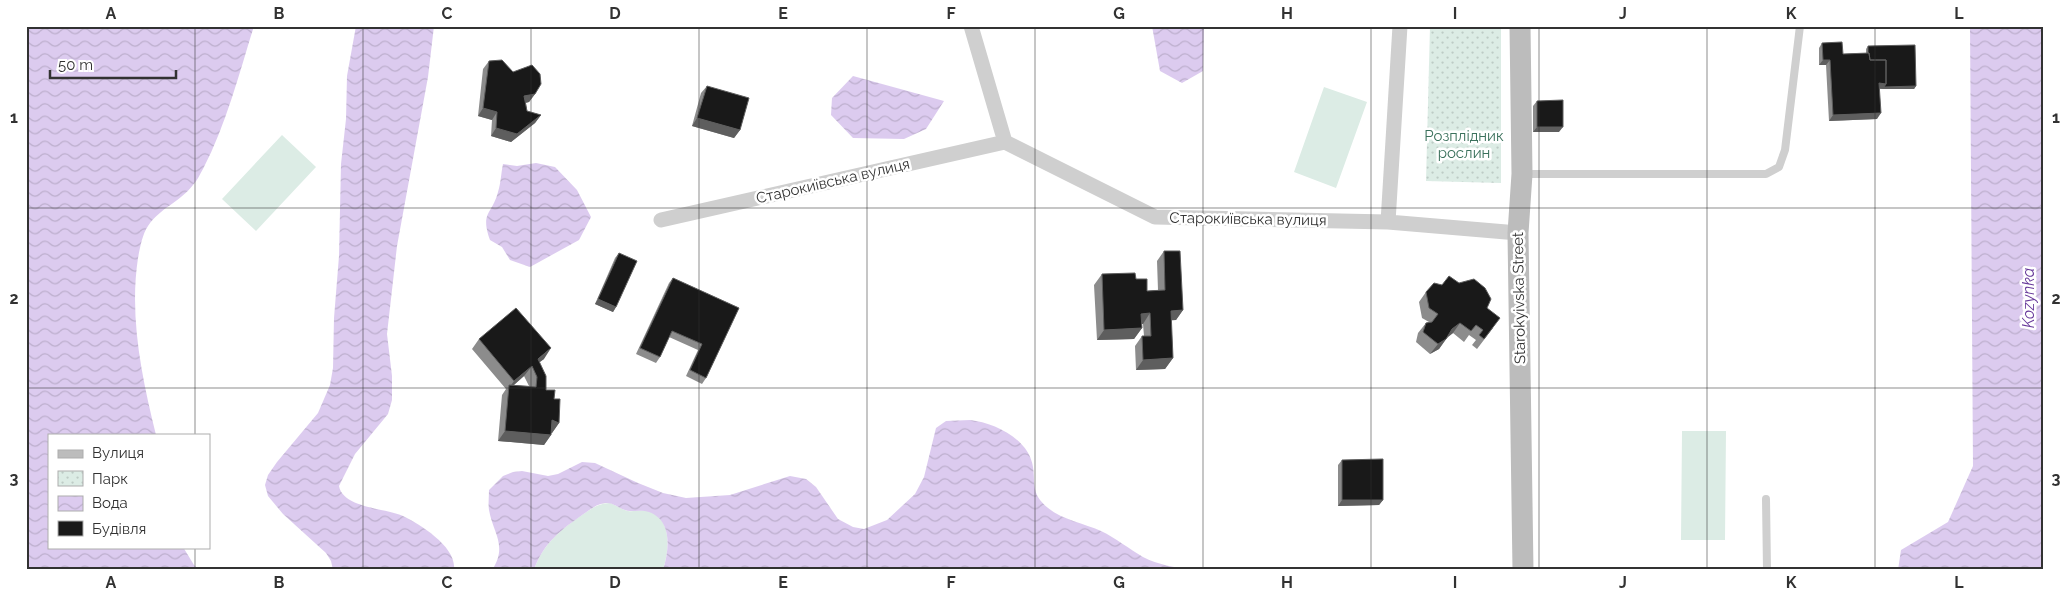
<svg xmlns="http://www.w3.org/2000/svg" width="2070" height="596" viewBox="0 0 2070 596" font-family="Raleway,sans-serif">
  <defs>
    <pattern id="park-dots" width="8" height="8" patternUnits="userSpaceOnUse" patternTransform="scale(1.25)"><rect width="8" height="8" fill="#dcece5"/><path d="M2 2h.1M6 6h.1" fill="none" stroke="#bdcbc5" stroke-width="1.8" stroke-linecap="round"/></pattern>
    <pattern id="water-waves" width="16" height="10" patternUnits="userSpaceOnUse" patternTransform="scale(1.25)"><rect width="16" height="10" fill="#dccbef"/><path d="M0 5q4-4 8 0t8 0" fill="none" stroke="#bdafcd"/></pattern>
  </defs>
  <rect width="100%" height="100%" fill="#fff"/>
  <!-- grass -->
  <path fill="#dcece5" d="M1324 87 1367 102 1336 188 1294 172Z
    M282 135 316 167 256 231 222 199Z
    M1682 431H1726L1725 540H1681Z
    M610 503C616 505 622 510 628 511 634 512 642 509 648 511 673 518 669 551 663 570H534C543 544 560 530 582 515 591 509 599 503 610 503Z"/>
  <!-- park -->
  <path fill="url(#park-dots)" d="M1430 26H1501V183L1426 181Z"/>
  <!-- water -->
  <path fill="url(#water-waves)" d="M26 26H254C239 74 226 125 203 169 200 174 197 181 193 185 180 202 160 208 148 226 142 235 140 248 138 258 129 317 142 378 156 435H49V547H183L194 565 199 570H26Z
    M356 26H434L428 77 397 246 387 334 392 376V400L388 414 355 454 339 486C343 508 385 508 403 516 421 525 457 547 454 570H333L331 561 326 553 283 514 268 496 265 485 268 475 277 462 318 413 330 385 333 368 334 318 339 256 341 164 346 119 347 76Z
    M1152 26H1204L1203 71 1182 83 1160 71Z
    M1970 26H2044V570H1898L1901 550 1948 522 1973 466Z
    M853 76 944 101 926 129 904 139 853 138 831 115 832 98Z
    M536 163 555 167 577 190 591 217 579 240 530 267 510 260 502 247 490 240C480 212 492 215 498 192 501 183 501 173 503 164L517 166Z
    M970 420C995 423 1029 439 1033 467 1035 479 1032 490 1040 500 1055 519 1081 522 1101 531 1116 538 1129 549 1143 557 1158 565 1175 567 1191 570H663C669 550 673 521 649 512 644 510 636 511 630 511 621 511 615 502 605 503 597 504 591 509 585 513 562 529 543 543 534 570H492C508 546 493 533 489 510 488 504 489 497 489 490L503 476 513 472 522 471 548 476 558 474 582 462 595 463 638 483 663 493 686 498 730 495 790 476 806 479 816 487 838 519 853 527 864 529 887 520 915 494 924 477 936 428 946 421Z"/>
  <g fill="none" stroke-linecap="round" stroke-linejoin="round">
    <!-- lane -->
    <path stroke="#cfcfcf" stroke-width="8" d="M1524 174H1766L1779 167 1785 150 1800 26
      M1766 499 1767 570"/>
    <!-- street -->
    <path stroke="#cfcfcf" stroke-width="15" d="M971 26 1005 142
      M661 220 1005 142 1155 217 1388 222 1518 233
      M1388 222 1400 26"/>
    <!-- secondary -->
    <path stroke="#bcbcbc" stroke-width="21" d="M1520 26 1522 174 1518 233 1523 570"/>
  </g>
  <!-- wall -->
  <path fill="#8c8c8c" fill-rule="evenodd" d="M1822 43 1843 54 1866 53V49L1868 46 1916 86 1914 89H1880L1877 119 1829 121 1826 65H1819V48Z
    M489 61 513 72 535 94 529 102 526 103 527 111 541 115 535 123 511 142 491 136 492 120 478 116 483 69Z
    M707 86 740 130 734 138 692 126 701 93Z
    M1537 101 1559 132H1533V106Z
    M1164 251 1183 310 1176 320H1171L1173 358 1165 369 1136 370 1135 346 1142 336H1144L1143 324H1141L1142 328 1134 339 1097 340 1094 285 1102 274 1147 291 1158 290 1157 261Z
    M619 253 616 307 613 312 595 304 615 258Z
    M673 278 739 308 706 378 702 384 686 376 698 350 669 337 660 357 656 363 636 354 669 283Z
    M1426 292 1487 308 1493 328 1477 349 1472 345 1476 340 1469 335 1464 342 1453 333 1447 338 1439 349 1430 354 1416 342 1418 333 1426 323 1429 322 1422 318 1419 302Z
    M479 339 544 359 539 362 546 390 554 399 559 423 552 433H551V435L544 445 498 441 502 395 506 389 472 349ZM524 376 529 386 514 385Z
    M1342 460 1383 500 1379 505 1338 506V465Z"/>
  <!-- shaded-wall -->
  <path fill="#5e5e5e" d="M1823 60H1830L1826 65H1819Z
    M1879 83 1916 86 1914 89H1883L1875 88Z
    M535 94 529 102 519 104 524 96Z
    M483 108 497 112 492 120 478 116Z
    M1881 113 1877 119 1829 121 1833 115Z
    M541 115 535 123 511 142 491 136 496 128Z
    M697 118 740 130 734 138 692 126Z
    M1537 127H1563L1559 132H1533Z
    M598 299 616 307 613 312 595 304Z
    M1183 310 1176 320 1163 321 1171 311Z
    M1150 313 1143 324H1134L1141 314Z
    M1460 323 1453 333 1445 339 1452 329Z
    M1142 328 1134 339 1097 340 1104 330Z
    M1446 339 1439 349 1430 354 1438 344Z
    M551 348 544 359 532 368 538 359Z
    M1173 358 1165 369 1136 370 1143 360Z
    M532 366 524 376 507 391 514 381Z
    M552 420 559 423 552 433 545 431Z
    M505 431 551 435 544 445 498 441Z
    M1342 500H1383L1379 505 1338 506Z"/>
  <!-- building -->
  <path fill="#191919" stroke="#5e5e5e" d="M1842 42 1843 54 1869 53 1870 60H1886V84L1879 83 1881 113 1833 115 1830 60H1823L1822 43Z
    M1915 45 1916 86 1884 87 1886 84V60H1870L1869 53H1868V46Z
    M502 60 513 72 532 65 540 74 541 84 535 94 524 96 527 111 541 115 517 134 496 128 497 112 483 108 489 61Z
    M707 86 749 98 740 130 697 118Z
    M1563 100V127H1537V101Z
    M1164 251H1180L1183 310 1171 311 1173 358 1143 360 1142 336H1151L1150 313 1141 314 1142 328 1104 330 1102 274 1135 273 1136 279H1147V291L1165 290Z
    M619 253 637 261 616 307 598 299Z
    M1449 276 1459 283 1474 279 1485 288 1491 299 1487 308 1500 318 1484 339 1479 335 1483 330 1476 325 1471 331 1460 323 1452 329 1446 339 1438 344 1423 332 1426 323 1432 322 1438 314 1429 308 1426 292 1434 283 1442 285Z
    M673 278 739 308 706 378 690 370 702 344 672 331 660 357 640 348Z
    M516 308 551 348 538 359 546 376V390H555L554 399H560L559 423 552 420 551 435 505 431 509 385 536 387 537 377 532 366 514 381 479 339Z
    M1383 459V500H1342V460Z"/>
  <!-- grid -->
  <path fill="none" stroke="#323232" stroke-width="1" stroke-opacity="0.55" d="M195 26V435M363 26V570M531 26V570M699 26V570M867 26V570M1035 26V570M1203 26V570M1371 26V570M1539 26V570M1707 26V570M1875 26V570M26 208H2044M26 388H2044M195 547V570"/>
  <g text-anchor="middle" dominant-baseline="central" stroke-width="5" stroke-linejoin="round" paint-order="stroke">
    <!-- park labels -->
    <g font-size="15" fill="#3b715c" stroke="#fff">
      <text x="1464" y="136">Розплідник<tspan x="1464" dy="17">рослин</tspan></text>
    </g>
    <!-- street labels -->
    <g font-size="15" fill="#323232" stroke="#fff">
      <text transform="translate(833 181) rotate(-13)">Старокиївська вулиця</text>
      <text transform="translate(1248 219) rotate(1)">Старокиївська вулиця</text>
      <text transform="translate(1519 298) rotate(-91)">Starokyivska Street</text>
    </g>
    <!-- water labels -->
    <g font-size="16" font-style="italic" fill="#67399a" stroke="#fff">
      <text transform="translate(2028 298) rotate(-90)">Kozynka</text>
    </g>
  </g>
  <!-- border -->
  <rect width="2070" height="596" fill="none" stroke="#ffffff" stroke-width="55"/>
  <!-- legend -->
  <rect x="48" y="434" width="162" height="115" fill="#ffffff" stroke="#adadad"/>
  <rect x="58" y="450" width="25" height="8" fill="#bcbcbc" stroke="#adadad"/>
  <text x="92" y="458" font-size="15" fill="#323232">Вулиця</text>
  <rect x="58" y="471" width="25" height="15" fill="url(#park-dots)" stroke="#adadad"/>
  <text x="92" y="484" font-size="15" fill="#323232">Парк</text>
  <rect x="58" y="496" width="25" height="15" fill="url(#water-waves)" stroke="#adadad"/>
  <text x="92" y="508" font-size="15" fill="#323232">Вода</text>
  <rect x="58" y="521" width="25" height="15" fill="#191919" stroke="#adadad"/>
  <text x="92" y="534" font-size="15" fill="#323232">Будівля</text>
  <!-- scale -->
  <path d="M50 70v8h126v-8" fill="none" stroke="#323232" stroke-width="2.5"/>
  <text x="58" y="70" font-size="15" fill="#323232" stroke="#ffffff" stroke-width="4" paint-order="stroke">50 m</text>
  <rect x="28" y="28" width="2014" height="540" fill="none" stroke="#323232" stroke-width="2"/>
  <g font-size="16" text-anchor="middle" font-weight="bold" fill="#323232">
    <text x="111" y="19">A</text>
    <text x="279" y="19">B</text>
    <text x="447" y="19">C</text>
    <text x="615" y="19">D</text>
    <text x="783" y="19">E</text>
    <text x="951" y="19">F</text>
    <text x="1119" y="19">G</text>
    <text x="1287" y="19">H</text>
    <text x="1455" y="19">I</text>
    <text x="1623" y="19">J</text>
    <text x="1791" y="19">K</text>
    <text x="1959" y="19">L</text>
    <text x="14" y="123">1</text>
    <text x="2056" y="123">1</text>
    <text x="14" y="304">2</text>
    <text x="2056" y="304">2</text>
    <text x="14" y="484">3</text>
    <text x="2056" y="484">3</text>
    <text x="111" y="588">A</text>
    <text x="279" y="588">B</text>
    <text x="447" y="588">C</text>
    <text x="615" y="588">D</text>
    <text x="783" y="588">E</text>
    <text x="951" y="588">F</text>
    <text x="1119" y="588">G</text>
    <text x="1287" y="588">H</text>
    <text x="1455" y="588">I</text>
    <text x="1623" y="588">J</text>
    <text x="1791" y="588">K</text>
    <text x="1959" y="588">L</text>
  </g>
</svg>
